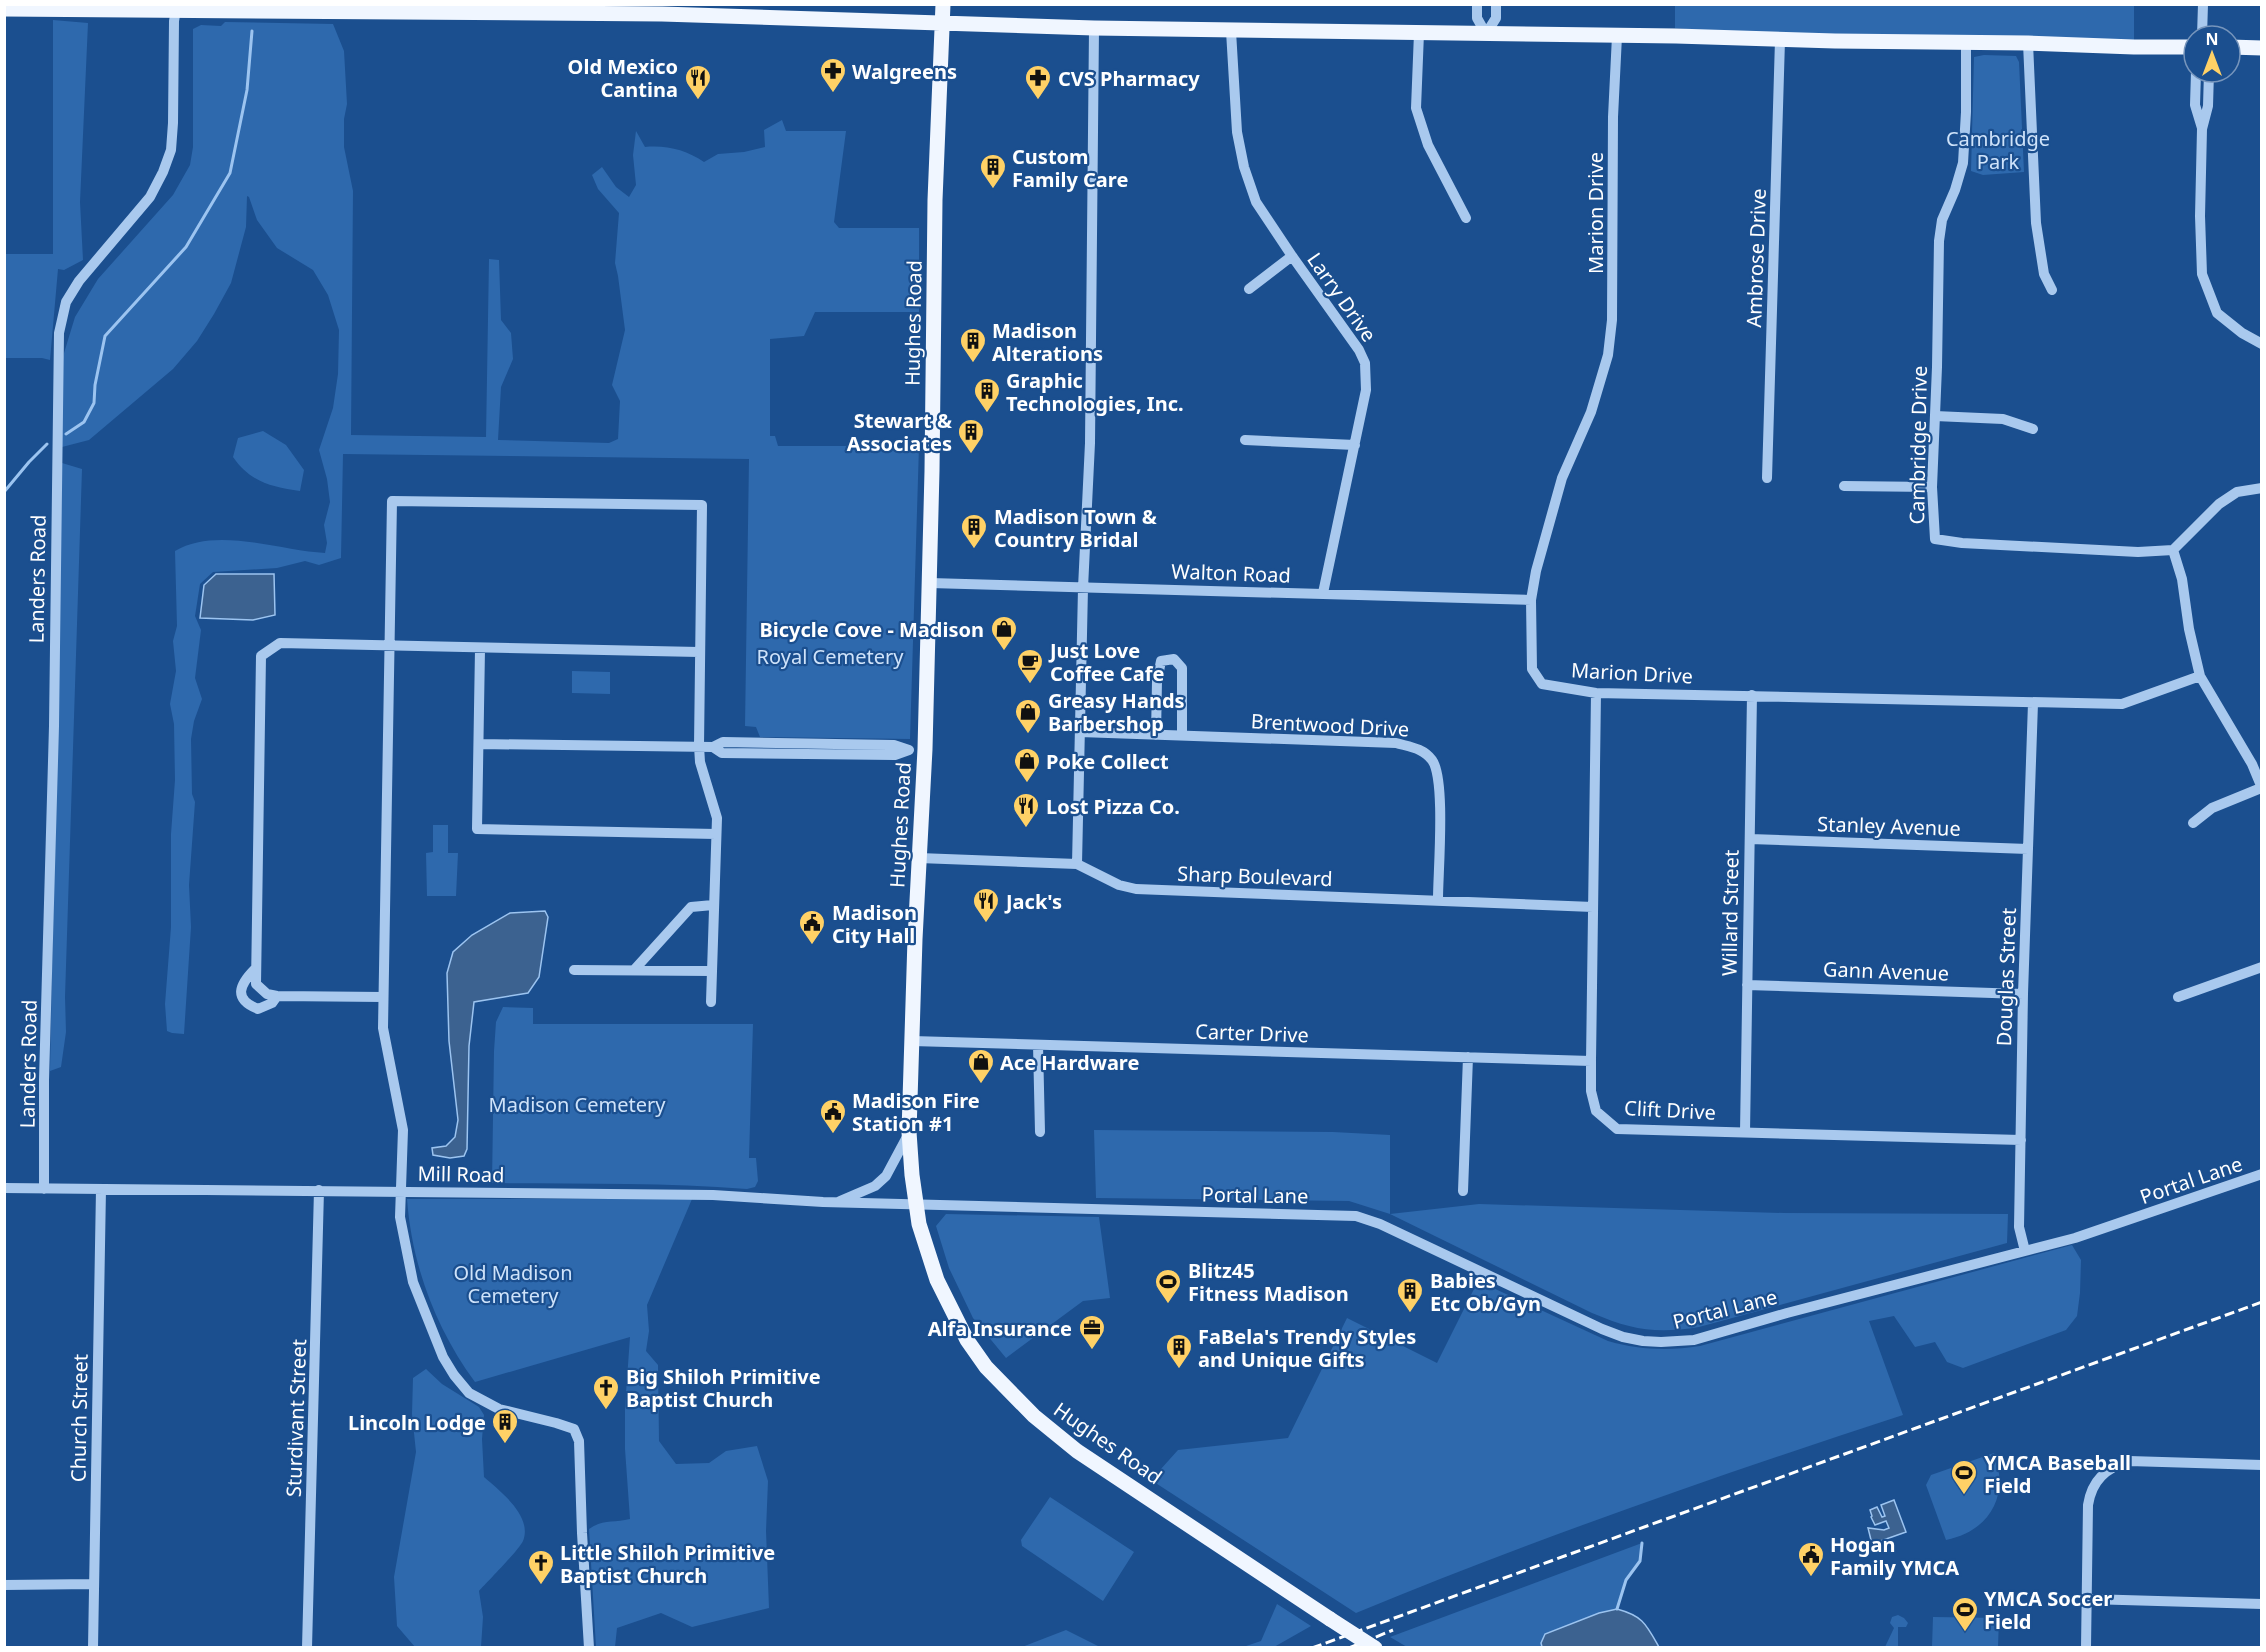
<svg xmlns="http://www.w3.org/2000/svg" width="2266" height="1652" viewBox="0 0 2266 1652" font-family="'Noto Sans',sans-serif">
  <rect width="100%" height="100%" fill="#1b4f8f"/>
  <!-- green -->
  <path fill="#2e69ad" d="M1675 5H2134V44L1739 34 1675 28Z
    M53 20 88 23 80 202 83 260 64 270 58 269 50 360 42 358H5V254H53Z
    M225 22 333 24 344 51 347 104 344 119V147L353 191 351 435 486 437 489 259 499 260 501 320 511 333 513 359 501 387 498 440 609 443 618 439 620 401 612 385 625 330 618 276 615 263 619 213 598 189 592 175 602 167 616 187 629 197 636 185 633 155 636 131 645 147C667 145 686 150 704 162L718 154 744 152 765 147 764 130 782 120 786 131H846L834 222 839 228H919V312H815L804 336 770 339V436H775L778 446H919L910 739 760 737 756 727 745 726 749 459 343 454 341 558 319 565 305 561 277 568 213 572 200 584 195 616 201 630 195 678 202 699 194 721 191 739 192 794 195 802 189 885 191 927 184 1034 172 1033 167 1031 165 1004 171 927V834L175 780 174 724 170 704 176 671 173 641 177 626 175 551C217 526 280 551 325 553L327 543 324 525 330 502 327 479 319 450 333 408 338 374 339 330 328 295 313 270 277 248 257 220 249 197 247 196 246 227 231 283 214 314 197 341 173 369 89 440 62 447 61 363 75 317 98 279 173 195 190 165 193 147V29L201 25 221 26Z
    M1984 55 2016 56 2019 62 2024 172 1983 175 1971 171 1974 57Z
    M263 431 286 445 304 470 300 491C272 487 250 482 233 457L238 438Z
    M62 463 82 469 65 997 66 1032 61 1067 50 1071Z
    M572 671 610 672V694L572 693Z
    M433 825H448V853H458L456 896H427L426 853 433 852Z
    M503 1007 533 1008V1024H753L749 1158H756L758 1181 755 1187 747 1189C662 1182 577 1184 492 1183L494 1051 496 1022Z
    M1094 1130 1333 1132 1390 1135V1214L1479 1204 1784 1213 2008 1214 2007 1243 1699 1327C1656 1334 1632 1330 1592 1313L1390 1214 1349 1201 1096 1198Z
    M407 1199H692L647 1305 649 1331 646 1351 658 1365 659 1441 676 1464 709 1463 726 1451 757 1446 768 1481 766 1531 769 1608 692 1627 661 1613 617 1628 615 1647H596L589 1529C603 1519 614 1523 630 1519L625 1449V1407L630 1337 475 1382C436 1329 412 1266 407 1199Z
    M946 1214 1099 1217 1110 1298 1083 1301 1006 1358 973 1318 949 1268 936 1226Z
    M2072 1245 2081 1260 2080 1293 2077 1316 2066 1330 1963 1368 1947 1362 1935 1342 1915 1347 1894 1316 1869 1321 1903 1415C1719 1475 1535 1539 1356 1613L1151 1480 1178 1450 1288 1438 1347 1318 1437 1363 1478 1281 1608 1341C1639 1350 1669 1351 1700 1346Z
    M426 1369 442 1384 479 1407 484 1415 482 1439 484 1477C500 1491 533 1516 523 1541 519 1550 487 1582 479 1591L483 1617 481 1647H415L397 1626 394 1577 416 1452 412 1414 413 1378Z
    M1994 1453C2010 1495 1990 1531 1946 1540L1926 1485 1931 1475Z
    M1050 1497 1134 1552 1103 1601 1022 1546 1021 1540Z
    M1642 1543 1640 1561 1626 1580 1617 1609 1599 1613 1545 1634 1541 1643 1542 1647H1407L1390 1637Z
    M1277 1604 1311 1626 1274 1647H1243L1261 1641Z
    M1898 1615 1904 1618 1908 1623 1906 1627H1898V1647H1885L1894 1628 1890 1623 1892 1617Z
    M1933 1617 1999 1618 1998 1647H1932Z
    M1066 1630 1100 1647H1022Z"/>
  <!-- water -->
  <path fill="#3c6290" stroke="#9cc4f0" stroke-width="1.5" d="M216 574H274L275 615 253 620 200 618 204 585Z
    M545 911 548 917 539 977 528 993 474 1002 469 1046 467 1149 464 1156 450 1158 433 1155 432 1148 446 1146 455 1137 458 1120 449 1041 447 973 453 952 472 935 510 913Z
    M1894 1500 1906 1532 1872 1544 1868 1528 1884 1530 1889 1528 1886 1521 1875 1525 1871 1517 1872 1516 1870 1510 1877 1507 1882 1517 1885 1516 1881 1505Z
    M1617 1609C1643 1616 1646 1624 1659 1647H1542L1541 1643 1545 1634 1599 1613Z"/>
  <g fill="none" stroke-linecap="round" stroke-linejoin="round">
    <!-- stream -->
    <path stroke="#9cc4f0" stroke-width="3" d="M66 434 84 422 94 403 95 385 105 336 186 247 230 173 247 90 252 31
      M4 492 29 462 47 444
      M1617 1609 1626 1580 1640 1561 1642 1543"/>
    <!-- minor -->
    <path stroke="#a9c9ee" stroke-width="10" d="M1477 4V18L1486 34 1496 18V4
      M1231 31 1237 132 1244 167 1256 202 1292 256 1359 350 1365 363 1366 390 1323 593
      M1419 33 1416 108 1428 145 1466 218
      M1617 36 1613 117 1612 320 1608 355 1591 412 1562 478 1536 571 1531 600 1532 669 1542 684 1596 693 2122 704 2200 676
      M2202 36 2203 4
      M1966 42V112L1963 163 1955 190 1942 220 1939 241 1937 367 1932 487 1935 539 1962 543 2138 552 2173 550 2219 504 2237 492 2262 488
      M2028 43 2036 223 2044 274 2052 290
      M2196 72 2195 105 2202 128
      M2209 72 2208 106 2202 129 2200 216 2202 274 2217 313 2242 333 2262 344
      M1249 289 1292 256
      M1935 416 2003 419 2033 429
      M1245 440 1355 445
      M1767 478 1780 40
      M1844 486 1932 487
      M2173 550 2182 579 2189 629 2200 676 2252 764 2262 788
      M930 583 1531 600
      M480 649 477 829 716 834
      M1596 693 1591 1061V1091L1596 1111 1617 1129 2021 1140
      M1080 732 1396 743C1410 747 1423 748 1432 760 1446 779 1438 872 1438 899
      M1156 735 1157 681 1161 661 1174 659 1182 668V736
      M479 744 713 747 723 742 894 745 909 750 895 755 722 753 713 747
      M2193 823 2212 808 2261 788
      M1750 839 2028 849
      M919 858 1077 864 1119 885 1136 889 1593 907
      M1077 864 1083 588 1090 443 1094 28
      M255 969C239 985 233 999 258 1009L272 1003 277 996
      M574 970 712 971
      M634 970 691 907 713 905
      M1747 985 2023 994
      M383 997 277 996 267 994 256 984 261 656 280 643 699 652
      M2178 997 2262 967
      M912 1041 1591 1061
      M1038 1045 1040 1132
      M1745 1132 1752 695
      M4 1188 713 1195 823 1202 1356 1216 1380 1224 1602 1329 1623 1337 1643 1341 1661 1342 1694 1340 1787 1313 2075 1238 2262 1174
      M44 1189V1080L54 726 59 333 66 302 79 281 150 197 163 172 171 150 173 123 174 21 177 4
      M1463 1191 1468 1057
      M840 1201 875 1186 886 1176 909 1133
      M2025 1251 2019 1227 2023 994 2033 703
      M4 1585 94 1584
      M2088 1599 2262 1604
      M93 1648 101 1189
      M307 1648 319 1190
      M589 1648 582 1533 579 1441 574 1429 556 1423 499 1409 469 1393 454 1375 443 1357 413 1282 400 1217 403 1130 383 1028 392 501 702 505 699 746 700 762 717 818 711 1002
      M2086 1648 2088 1505C2092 1480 2106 1468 2129 1461L2262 1465"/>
    <!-- major -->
    <path stroke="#f0f6ff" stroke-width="15" d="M943 4 935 200 932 471 925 749 915 939 909 1132 912 1175 919 1224 937 1280 967 1340 986 1367 1034 1416 1077 1451 1330 1619
      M4 9 662 14 1094 28 1676 36 1835 41 2028 43 2134 47H2194
      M2230 47 2262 48"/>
    <!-- rail -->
    <path stroke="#fff" stroke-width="3" stroke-dasharray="10 4.5" stroke-linecap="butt" d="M1312 1648 2262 1302
      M1349 1648 1393 1630"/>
    <!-- major-bridge -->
    <path stroke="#f0f6ff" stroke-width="15" d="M1330 1619 1375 1648"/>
  </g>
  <!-- icons -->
  <defs>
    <symbol id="pharmacy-pin" viewBox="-11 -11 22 30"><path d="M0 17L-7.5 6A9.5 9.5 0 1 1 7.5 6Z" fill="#ffd166" stroke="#1b4f8f"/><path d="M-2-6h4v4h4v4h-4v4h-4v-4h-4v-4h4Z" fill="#111"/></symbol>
    <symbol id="restaurant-pin" viewBox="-11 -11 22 30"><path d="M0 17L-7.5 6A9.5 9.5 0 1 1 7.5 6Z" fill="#ffd166" stroke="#1b4f8f"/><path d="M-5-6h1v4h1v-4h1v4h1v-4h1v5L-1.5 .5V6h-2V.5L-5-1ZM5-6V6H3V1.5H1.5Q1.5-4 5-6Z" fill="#111"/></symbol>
    <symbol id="building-pin" viewBox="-11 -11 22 30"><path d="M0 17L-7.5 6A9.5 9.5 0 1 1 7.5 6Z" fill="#ffd166" stroke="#1b4f8f"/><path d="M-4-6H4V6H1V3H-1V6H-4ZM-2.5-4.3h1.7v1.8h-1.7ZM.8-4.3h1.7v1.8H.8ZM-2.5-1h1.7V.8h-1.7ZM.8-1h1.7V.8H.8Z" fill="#111"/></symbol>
    <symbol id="shop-pin" viewBox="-11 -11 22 30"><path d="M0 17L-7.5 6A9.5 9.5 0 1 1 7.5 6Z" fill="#ffd166" stroke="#1b4f8f"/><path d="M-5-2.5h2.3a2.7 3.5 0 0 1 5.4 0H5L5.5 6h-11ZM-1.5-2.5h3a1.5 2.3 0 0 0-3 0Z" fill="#111"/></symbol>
    <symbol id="cafe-pin" viewBox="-11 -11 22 30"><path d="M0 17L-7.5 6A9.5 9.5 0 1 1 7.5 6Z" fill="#ffd166" stroke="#1b4f8f"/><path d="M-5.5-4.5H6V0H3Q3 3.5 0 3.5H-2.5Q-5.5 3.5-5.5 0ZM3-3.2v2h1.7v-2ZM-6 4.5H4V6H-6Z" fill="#111"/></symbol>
    <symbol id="civic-pin" viewBox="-11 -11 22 30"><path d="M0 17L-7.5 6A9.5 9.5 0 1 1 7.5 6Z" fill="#ffd166" stroke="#1b4f8f"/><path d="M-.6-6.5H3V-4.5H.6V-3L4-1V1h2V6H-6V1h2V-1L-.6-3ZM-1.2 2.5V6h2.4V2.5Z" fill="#111"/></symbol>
    <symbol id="stadium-pin" viewBox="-11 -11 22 30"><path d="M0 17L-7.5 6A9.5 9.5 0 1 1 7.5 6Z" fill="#ffd166" stroke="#1b4f8f"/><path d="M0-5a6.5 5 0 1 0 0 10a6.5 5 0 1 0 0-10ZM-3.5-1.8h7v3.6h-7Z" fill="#111"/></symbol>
    <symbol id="office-pin" viewBox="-11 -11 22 30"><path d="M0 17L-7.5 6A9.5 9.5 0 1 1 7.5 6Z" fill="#ffd166" stroke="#1b4f8f"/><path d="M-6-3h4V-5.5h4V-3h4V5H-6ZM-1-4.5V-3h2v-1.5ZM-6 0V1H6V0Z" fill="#111"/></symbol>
    <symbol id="church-pin" viewBox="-11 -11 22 30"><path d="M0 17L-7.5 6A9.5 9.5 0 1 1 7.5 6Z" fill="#ffd166" stroke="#1b4f8f"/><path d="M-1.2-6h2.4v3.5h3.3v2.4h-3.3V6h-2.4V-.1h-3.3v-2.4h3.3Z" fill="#111"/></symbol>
  </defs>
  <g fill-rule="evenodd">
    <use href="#pharmacy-pin" x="818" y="56" width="30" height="40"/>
    <use href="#restaurant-pin" x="683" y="63" width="30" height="40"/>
    <use href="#pharmacy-pin" x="1023" y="63" width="30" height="40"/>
    <use href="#building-pin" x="978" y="152" width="30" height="40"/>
    <use href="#building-pin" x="958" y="326" width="30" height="40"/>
    <use href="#building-pin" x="972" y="376" width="30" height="40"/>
    <use href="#building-pin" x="956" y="417" width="30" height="40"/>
    <use href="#building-pin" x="959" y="512" width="30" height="40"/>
    <use href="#shop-pin" x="989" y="614" width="30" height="40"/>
    <use href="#cafe-pin" x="1015" y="647" width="30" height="40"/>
    <use href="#shop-pin" x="1013" y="697" width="30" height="40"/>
    <use href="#shop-pin" x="1012" y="746" width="30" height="40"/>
    <use href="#restaurant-pin" x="1011" y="791" width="30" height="40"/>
    <use href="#restaurant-pin" x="971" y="886" width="30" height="40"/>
    <use href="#civic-pin" x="797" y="908" width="30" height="40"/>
    <use href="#shop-pin" x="966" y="1047" width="30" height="40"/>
    <use href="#civic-pin" x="818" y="1097" width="30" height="40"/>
    <use href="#stadium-pin" x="1153" y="1267" width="30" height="40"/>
    <use href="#building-pin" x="1395" y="1276" width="30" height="40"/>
    <use href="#office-pin" x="1077" y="1313" width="30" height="40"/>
    <use href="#building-pin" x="1164" y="1332" width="30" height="40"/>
    <use href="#church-pin" x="591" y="1373" width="30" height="40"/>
    <use href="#building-pin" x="490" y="1407" width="30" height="40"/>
    <use href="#stadium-pin" x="1949" y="1458" width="30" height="40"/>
    <use href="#civic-pin" x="1796" y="1540" width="30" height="40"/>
    <use href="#church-pin" x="526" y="1548" width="30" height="40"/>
    <use href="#stadium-pin" x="1950" y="1595" width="30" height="40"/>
  </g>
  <g text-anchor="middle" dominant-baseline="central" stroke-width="4.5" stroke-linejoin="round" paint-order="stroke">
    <!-- poi labels -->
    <g font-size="20" font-weight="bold" fill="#fff" stroke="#1b4f8f" text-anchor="start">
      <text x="678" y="66" text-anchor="end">Old Mexico<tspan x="678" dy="23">Cantina</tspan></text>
      <text x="852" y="71">Walgreens</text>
      <text x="1058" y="78">CVS Pharmacy</text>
      <text x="1012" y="156">Custom<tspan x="1012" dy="23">Family Care</tspan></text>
      <text x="992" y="330">Madison<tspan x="992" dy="23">Alterations</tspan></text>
      <text x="1006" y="380">Graphic<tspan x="1006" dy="23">Technologies, Inc.</tspan></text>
      <text x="952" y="420" text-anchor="end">Stewart &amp;<tspan x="952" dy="23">Associates</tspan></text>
      <text x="994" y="516">Madison Town &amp;<tspan x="994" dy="23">Country Bridal</tspan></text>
      <text x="984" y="629" text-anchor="end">Bicycle Cove - Madison</text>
      <text x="1050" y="650">Just Love<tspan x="1050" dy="23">Coffee Cafe</tspan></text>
      <text x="1048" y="700">Greasy Hands<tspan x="1048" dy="23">Barbershop</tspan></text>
      <text x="1046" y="761">Poke Collect</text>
      <text x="1046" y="806">Lost Pizza Co.</text>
      <text x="1006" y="901">Jack's</text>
      <text x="832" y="912">Madison<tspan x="832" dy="23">City Hall</tspan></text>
      <text x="1000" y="1062">Ace Hardware</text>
      <text x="852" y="1100">Madison Fire<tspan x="852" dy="23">Station #1</tspan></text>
      <text x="1188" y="1270">Blitz45<tspan x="1188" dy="23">Fitness Madison</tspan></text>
      <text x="1430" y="1280">Babies<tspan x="1430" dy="23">Etc Ob/Gyn</tspan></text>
      <text x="1072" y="1328" text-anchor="end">Alfa Insurance</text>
      <text x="1198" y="1336">FaBela's Trendy Styles<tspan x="1198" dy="23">and Unique Gifts</tspan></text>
      <text x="626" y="1376">Big Shiloh Primitive<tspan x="626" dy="23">Baptist Church</tspan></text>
      <text x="486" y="1422" text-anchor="end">Lincoln Lodge</text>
      <text x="1984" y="1462">YMCA Baseball<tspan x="1984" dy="23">Field</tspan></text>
      <text x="1830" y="1544">Hogan<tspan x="1830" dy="23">Family YMCA</tspan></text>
      <text x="560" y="1552">Little Shiloh Primitive<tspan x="560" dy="23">Baptist Church</tspan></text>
      <text x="1984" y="1598">YMCA Soccer<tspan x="1984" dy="23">Field</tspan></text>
    </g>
    <!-- park labels -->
    <g font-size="20" fill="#cfe3fa" stroke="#1b4f8f">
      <text x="1998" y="138">Cambridge<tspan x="1998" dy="23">Park</tspan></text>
      <text x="830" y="656">Royal Cemetery</text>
      <text x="577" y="1104">Madison Cemetery</text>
      <text x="513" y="1272">Old Madison<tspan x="513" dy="23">Cemetery</tspan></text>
    </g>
    <!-- street labels -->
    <g font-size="20" fill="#fff" stroke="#1b4f8f">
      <text transform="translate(1595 213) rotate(-90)">Marion Drive</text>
      <text transform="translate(1756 258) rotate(-88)">Ambrose Drive</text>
      <text transform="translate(1342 297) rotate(55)">Larry Drive</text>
      <text transform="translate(913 323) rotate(-89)">Hughes Road</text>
      <text transform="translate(1918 445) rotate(-89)">Cambridge Drive</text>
      <text transform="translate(1231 573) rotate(2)">Walton Road</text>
      <text transform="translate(37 579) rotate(-89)">Landers Road</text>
      <text transform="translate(1632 673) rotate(3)">Marion Drive</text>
      <text transform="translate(1330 725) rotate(3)">Brentwood Drive</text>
      <text transform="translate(900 825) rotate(-87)">Hughes Road</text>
      <text transform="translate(1889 826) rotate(2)">Stanley Avenue</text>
      <text transform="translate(1255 876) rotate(2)">Sharp Boulevard</text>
      <text transform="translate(1730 913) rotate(-89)">Willard Street</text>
      <text transform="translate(1886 971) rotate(2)">Gann Avenue</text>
      <text transform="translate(2006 977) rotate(-88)">Douglas Street</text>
      <text transform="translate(1252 1033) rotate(2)">Carter Drive</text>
      <text transform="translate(28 1064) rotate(-89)">Landers Road</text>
      <text transform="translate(1670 1110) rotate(3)">Clift Drive</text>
      <text transform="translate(461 1174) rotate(1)">Mill Road</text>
      <text transform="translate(2191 1180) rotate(-19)">Portal Lane</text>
      <text transform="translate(1255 1195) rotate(1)">Portal Lane</text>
      <text transform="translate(1725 1309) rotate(-14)">Portal Lane</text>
      <text transform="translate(79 1418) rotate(-89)">Church Street</text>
      <text transform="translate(296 1418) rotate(-88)">Sturdivant Street</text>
      <text transform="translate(1108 1443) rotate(35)">Hughes Road</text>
    </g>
  </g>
  <!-- border -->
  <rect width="2266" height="1652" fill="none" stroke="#ffffff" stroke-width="12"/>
  <!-- north arrow -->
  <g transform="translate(2212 54)"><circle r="28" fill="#1b4f8f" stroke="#7695bc" stroke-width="1.5"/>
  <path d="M0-4.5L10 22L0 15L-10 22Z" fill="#ffd166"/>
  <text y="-9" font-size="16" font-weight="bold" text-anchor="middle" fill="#ffffff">N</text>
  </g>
</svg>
